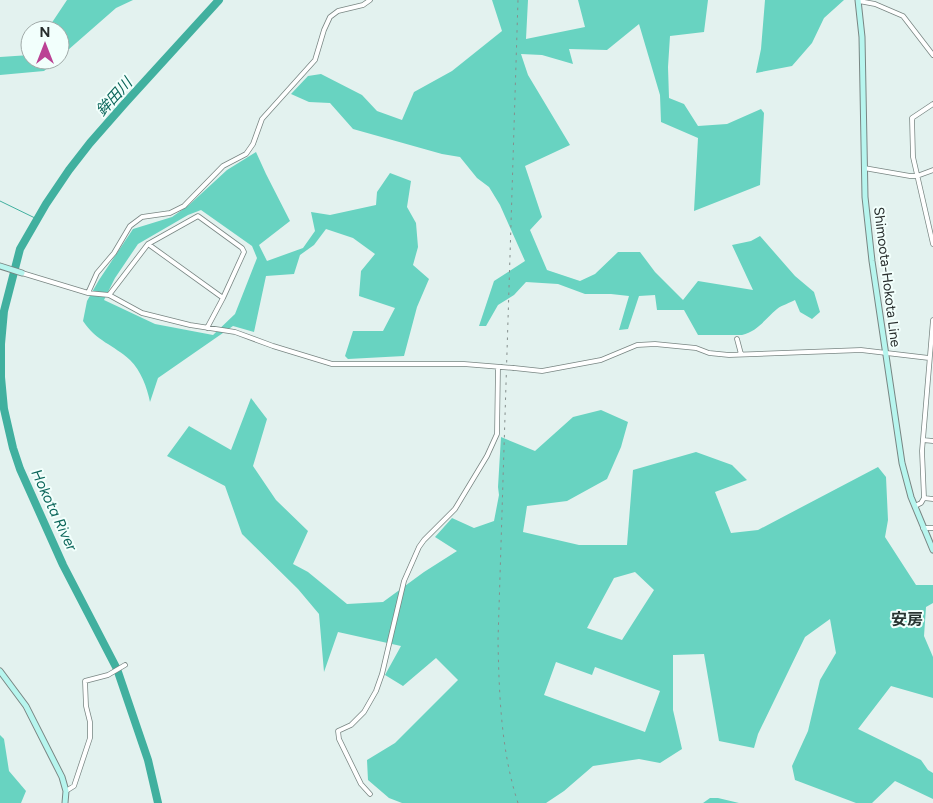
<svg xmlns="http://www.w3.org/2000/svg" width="933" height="803" viewBox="0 0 933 803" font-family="Figtree,'Noto Sans JP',sans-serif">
  <rect width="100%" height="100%" fill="#e3f2ef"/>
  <!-- forest -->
  <path fill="#68d3c1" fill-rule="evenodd" d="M67 0H133L116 8 60 57V30H47Z
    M492 0H528L526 39 585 27 578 0H708L704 32 670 36 668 67 669 98 684 104 698 126 727 124 761 109 764 113 760 185 694 211 698 138 661 122 660 95 639 24 607 50 569 49 573 64 542 55 521 54 528 75 570 145 525 166 542 217 530 230 547 270 580 281 595 274 618 252H640L655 272 683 300 698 281 753 290 732 245 751 241 760 236 795 276 814 292 820 312 812 319 800 312 795 300C790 303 782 305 777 309 765 319 758 331 742 335H698L684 310H657L655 295 639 296 628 329 619 330 629 296 611 294H585L558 284 526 282 514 295 498 305 486 326H479L494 281 525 261 500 205 489 187 477 178 460 157 442 154 353 129 330 103 309 102 291 94 308 76 321 74 362 95 377 111 402 120 414 92 452 71 502 31Z
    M765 0H844L824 18 812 43 792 66 756 73 761 49Z
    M30 55V60H57L44 71 0 75V57Z
    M256 152 266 174 290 221 259 245 267 261 303 248 315 231 311 212 330 215 376 205 377 192 390 173 411 181 407 207 416 223 418 247 413 265 429 279 417 307 404 356 348 359 345 356 353 331H383L395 308 359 296 361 271 375 254 353 238 326 229 314 245 300 255 294 274 266 276 254 332 233 326 158 378 150 402C147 387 141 371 130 360 114 345 96 341 83 321L87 301 99 280 133 229 172 217 189 205 227 170ZM201 210 252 246 257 258 235 314 213 335 155 324 104 300 115 278 138 244 188 215Z
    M251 398 267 419 253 466 276 500 308 531 293 564 308 572 347 604 383 602 424 572 457 551 435 537 452 518 474 528 494 521 499 495 498 487 501 437 535 451 573 417 601 410 628 422 621 447 607 479 567 501 527 506 523 532 579 545H627L633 470 696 452 732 465 747 480 715 492 731 533 758 530 878 467 886 477 888 520 885 537 916 585H933V603L926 607 924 636 933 657V698L891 686 858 729 921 760 928 770 933 773V799L895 781 872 803H856L795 780 792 766 808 731 820 680 836 653 830 619 805 637 758 734 754 748 719 741 704 654 673 655V710L682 749 660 763 639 759 593 766 564 791 546 803H402L389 798 368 780 367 760 395 743 458 680 436 658 403 686 385 675 401 646 338 632 324 672 319 614 298 589 242 534 225 486 167 456 189 426 231 450ZM635 572 654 590 622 640 587 628 614 578ZM556 662 592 675 595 667 660 691 645 732 544 695Z
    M0 735 4 739 9 771 26 791 21 803H0Z
    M710 798H718L739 803H703Z"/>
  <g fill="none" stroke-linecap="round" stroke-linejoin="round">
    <!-- stream -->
    <path stroke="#41b09f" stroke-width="1" d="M0 201 37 219"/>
    <!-- river -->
    <path stroke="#41b09f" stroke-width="8" d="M158 803 148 760 117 669 63 565 20 469 13 448 4 409 1 377V344L4 311 20 249 46 204 69 170 90 143 126 102 219 0"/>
    <defs>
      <path id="street" d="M859 1 875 4 903 16 933 55
        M933 104 912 118 913 157 933 244
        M864 168 910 176H917L933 170
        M148 244 223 298
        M22 273 88 293 109 295 142 313 190 325 235 332 273 346 332 364H464L501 367
        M88 293 97 273 114 253 130 226 142 217 170 213 184 206 223 166 246 154 253 144 262 119 315 60 324 30 330 17 338 11 363 5 370 0
        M109 295 148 244 198 216 242 248 244 252 223 298 207 328
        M737 339 741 354
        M514 368 542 371 601 360 637 345 655 344 696 348 709 353 729 355 861 350 929 358
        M923 440 933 441
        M924 498 933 499
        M915 506 921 503 924 498 922 451 933 320
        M923 528H933
        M66 791 74 786 90 738V722L86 706 85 681 108 675 125 665
        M370 794 361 784 339 739 338 731 351 725 364 712 376 691 382 674 404 581 419 547 424 540 455 509 487 456 497 434 498 367"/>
      <path id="secondary" d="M858 0 862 37 865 197 872 261 902 463 911 497 933 550
        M0 266 22 273
        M0 671 26 706 62 777 66 791 65 803"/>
    </defs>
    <!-- street casing -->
    <use href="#street" stroke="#798683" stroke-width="5.5"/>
    <!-- secondary casing -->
    <use href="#secondary" stroke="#798683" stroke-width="7"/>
    <!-- street -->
    <use href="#street" stroke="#fff" stroke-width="4"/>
    <!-- secondary -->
    <use href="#secondary" stroke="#b7f5ee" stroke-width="5"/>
    <!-- rail -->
    <path stroke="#858f8d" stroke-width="1" stroke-dasharray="2.5 5" stroke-linecap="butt" d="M518 803C501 751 499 694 498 640L518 0"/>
    <defs>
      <path id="street-bridge" d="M501 367 514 368"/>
    </defs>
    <!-- street-bridge casing -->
    <use href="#street-bridge" stroke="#798683" stroke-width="5.5" stroke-linecap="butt"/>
    <!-- street-bridge -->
    <use href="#street-bridge" stroke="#fff" stroke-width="4"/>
  </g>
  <g text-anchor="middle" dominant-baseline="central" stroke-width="4" stroke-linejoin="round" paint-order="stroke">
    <!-- street labels -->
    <g font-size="14" fill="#272d2c" stroke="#f2fffc">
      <text transform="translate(887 277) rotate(83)">Shimoota-Hokota Line</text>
    </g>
    <!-- water labels -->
    <g font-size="15" font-style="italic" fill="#0b665a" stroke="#f2fffc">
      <text transform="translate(114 97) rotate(-48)">鉾田川</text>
      <text transform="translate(54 510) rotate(65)">Hokota River</text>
    </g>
    <!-- quarter labels -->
    <g font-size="16" font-weight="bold" fill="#283431" stroke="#f2fffc">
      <text x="907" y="619">安房</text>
    </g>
  </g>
  <!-- north arrow -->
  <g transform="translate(45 45)"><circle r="24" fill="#f2fffc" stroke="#a1aba9"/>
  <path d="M0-4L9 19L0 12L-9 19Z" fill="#bb4194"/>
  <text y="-8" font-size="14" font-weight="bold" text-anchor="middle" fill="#272d2c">N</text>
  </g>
</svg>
